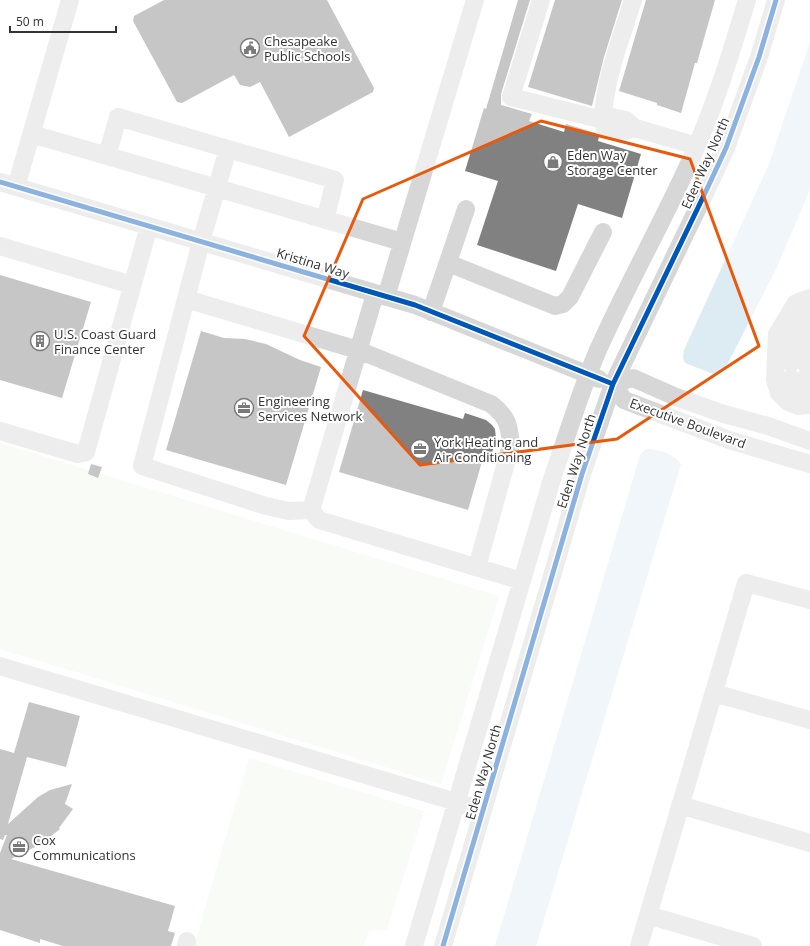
<svg xmlns="http://www.w3.org/2000/svg" width="810" height="946" viewBox="0 0 810 946" font-family="'Open Sans',sans-serif">
  <rect width="100%" height="100%" fill="#fff"/>
  <!-- green -->
  <path fill="#f1f5ed" d="M0 443 499 596 441 784 0 649Z
    M249 758 424 811 387 929 369 931 364 946H194Z"/>
  <!-- water -->
  <path fill="#ddebf3" d="M810 42V190L777 267 725 369 713 374 685 363 683 358 684 350 769 164Z
    M646 449C658 449 675 454 681 464L536 946H495L640 455Z"/>
  <!-- building -->
  <path fill="#818181" d="M164 0H327L374 88 373 92 289 137 260 82 250 87 240 85 234 75 182 103 177 102 133 21 134 16Z
    M518 0H530L501 94V105L532 114 529 121 564 132 566 124 596 133 599 137 598 141 641 154 622 218 578 204 556 271 477 245 498 181 465 171 484 108 486 109Z
    M555 0H622L604 57 592 106 528 87Z
    M646 0H715L697 63H695L681 113 657 105V103L619 91Z
    M0 275 91 302 62 398 0 380Z
    M201 331 224 338 245 339 266 344 300 360 321 367 286 485 166 450Z
    M363 390 463 419 465 413 486 420 492 425 495 429 496 439 490 460 483 458 468 510 339 472Z
    M91 464 102 467 98 478 88 474Z
    M29 702 80 716 66 767 27 757 8 824 38 797 50 790 72 784 65 804 73 809 59 828 60 829 41 844 11 859 175 906 168 931 175 933 171 946H63L40 939V943L0 930V853L7 835H5L3 840 0 839V749L14 753Z"/>
  <g fill="none" stroke-linecap="round" stroke-linejoin="round">
    <!-- minor -->
    <path stroke="#d7d7d7" stroke-width="18" d="M541 0 511 97 603 120C604 80 621 39 633 0
      M635 128 626 120 608 116 603 120 605 129 621 132 635 128 697 146
      M32 134 402 242
      M228 149 201 242 142 466 266 506 289 511 311 510
      M107 156 118 117 335 180 325 220
      M0 182 415 305 599 379
      M16 187 70 0
      M0 246 132 285
      M448 263 555 306 563 304 570 297 603 232
      M375 294 311 510 319 520 522 581
      M386 297 475 0
      M810 298 796 303 777 334 775 380 779 393 788 402 798 406 810 405
      M186 299 358 350 491 404C508 417 509 425 511 445L477 567
      M431 312 466 209
      M791 363C791 345 789 326 800 311
      M805 363 806 324 810 312
      M791 378 795 395 804 402
      M805 378V389L810 397
      M613 384 624 400 729 440 810 464
      M613 384 633 378 676 397 724 414 768 426 810 441
      M0 431 78 454 86 452 149 226
      M0 666 483 810
      M714 693 810 720
      M680 805 810 843
      M648 915 753 946
      M186 946 187 941
      M414 946 552 479C567 436 580 392 598 350 627 285 663 222 692 157 715 106 731 53 747 0
      M443 946 582 474 613 384 706 191 726 148 759 57 776 0
      M639 946 746 583 810 600"/>
    <defs>
      <path id="cycleway" d="M0 182 415 305 613 384
        M443 946 582 474 613 384 706 191 726 148 759 57 776 0"/>
    </defs>
    <!-- cycleway casing -->
    <use href="#cycleway" stroke="#fff" stroke-width="8"/>
    <!-- cycleway -->
    <use href="#cycleway" stroke="#0057b8" stroke-width="5"/>
  </g>
  <!-- marked area -->
  <path d="M0 0H810V946H0ZM541 121 690 159 759 346 617 439 420 465 304 336 363 199Z" fill="#fff" fill-opacity=".55" fill-rule="evenodd"/>
  <path fill="none" stroke="#e8590c" stroke-width="3" stroke-linejoin="round" d="M541 121 690 159 759 346 617 439 420 465 304 336 363 199Z"/>
  <!-- icons -->
  <defs>
    <symbol id="civic-ring" viewBox="-11 -11 22 22"><circle r="9.5" fill="#fff" stroke="#7a7a7a" stroke-width="1.5"/><path d="M-.6-6.5H3V-4.5H.6V-3L4-1V1h2V6H-6V1h2V-1L-.6-3ZM-1.2 2.5V6h2.4V2.5Z" fill="#7a7a7a"/></symbol>
    <symbol id="shop-ring" viewBox="-11 -11 22 22"><circle r="9.5" fill="#fff" stroke="#7a7a7a" stroke-width="1.5"/><path d="M-5-2.5h2.3a2.7 3.5 0 0 1 5.4 0H5L5.5 6h-11ZM-1.5-2.5h3a1.5 2.3 0 0 0-3 0Z" fill="#7a7a7a"/></symbol>
    <symbol id="building-ring" viewBox="-11 -11 22 22"><circle r="9.5" fill="#fff" stroke="#7a7a7a" stroke-width="1.5"/><path d="M-4-6H4V6H1V3H-1V6H-4ZM-2.5-4.3h1.7v1.8h-1.7ZM.8-4.3h1.7v1.8H.8ZM-2.5-1h1.7V.8h-1.7ZM.8-1h1.7V.8H.8Z" fill="#7a7a7a"/></symbol>
    <symbol id="office-ring" viewBox="-11 -11 22 22"><circle r="9.5" fill="#fff" stroke="#7a7a7a" stroke-width="1.5"/><path d="M-6-3h4V-5.5h4V-3h4V5H-6ZM-1-4.5V-3h2v-1.5ZM-6 0V1H6V0Z" fill="#7a7a7a"/></symbol>
  </defs>
  <g fill-rule="evenodd">
    <use href="#civic-ring" x="239" y="37" width="22" height="22"/>
    <use href="#shop-ring" x="542" y="151" width="22" height="22"/>
    <use href="#building-ring" x="29" y="330" width="22" height="22"/>
    <use href="#office-ring" x="233" y="397" width="22" height="22"/>
    <use href="#office-ring" x="409" y="438" width="22" height="22"/>
    <use href="#office-ring" x="8" y="836" width="22" height="22"/>
  </g>
  <g text-anchor="middle" dominant-baseline="central" stroke-width="4" stroke-linejoin="round" paint-order="stroke">
    <!-- poi labels -->
    <g font-size="13" fill="#333" stroke="#fff" text-anchor="start">
      <text x="264" y="41">Chesapeake<tspan x="264" dy="15">Public Schools</tspan></text>
      <text x="567" y="155">Eden Way<tspan x="567" dy="15">Storage Center</tspan></text>
      <text x="54" y="334">U.S. Coast Guard<tspan x="54" dy="15">Finance Center</tspan></text>
      <text x="258" y="401">Engineering<tspan x="258" dy="15">Services Network</tspan></text>
      <text x="434" y="442">York Heating and<tspan x="434" dy="15">Air Conditioning</tspan></text>
      <text x="33" y="840">Cox<tspan x="33" dy="15">Communications</tspan></text>
    </g>
    <!-- street labels -->
    <g font-size="13" fill="#333" stroke="#fff">
      <text transform="translate(705 163) rotate(-66)">Eden Way North</text>
      <text transform="translate(313 263) rotate(17)">Kristina Way</text>
      <text transform="translate(688 423) rotate(20)">Executive Boulevard</text>
      <text transform="translate(576 461) rotate(-72)">Eden Way North</text>
      <text transform="translate(483 772) rotate(-74)">Eden Way North</text>
    </g>
  </g>
  <!-- scale -->
  <path d="M10 26v6h106v-6" fill="none" stroke="#333333" stroke-width="2"/>
  <text x="16" y="26" font-size="12" fill="#333333" stroke="#ffffff" stroke-width="3" paint-order="stroke">50 m</text>
</svg>
